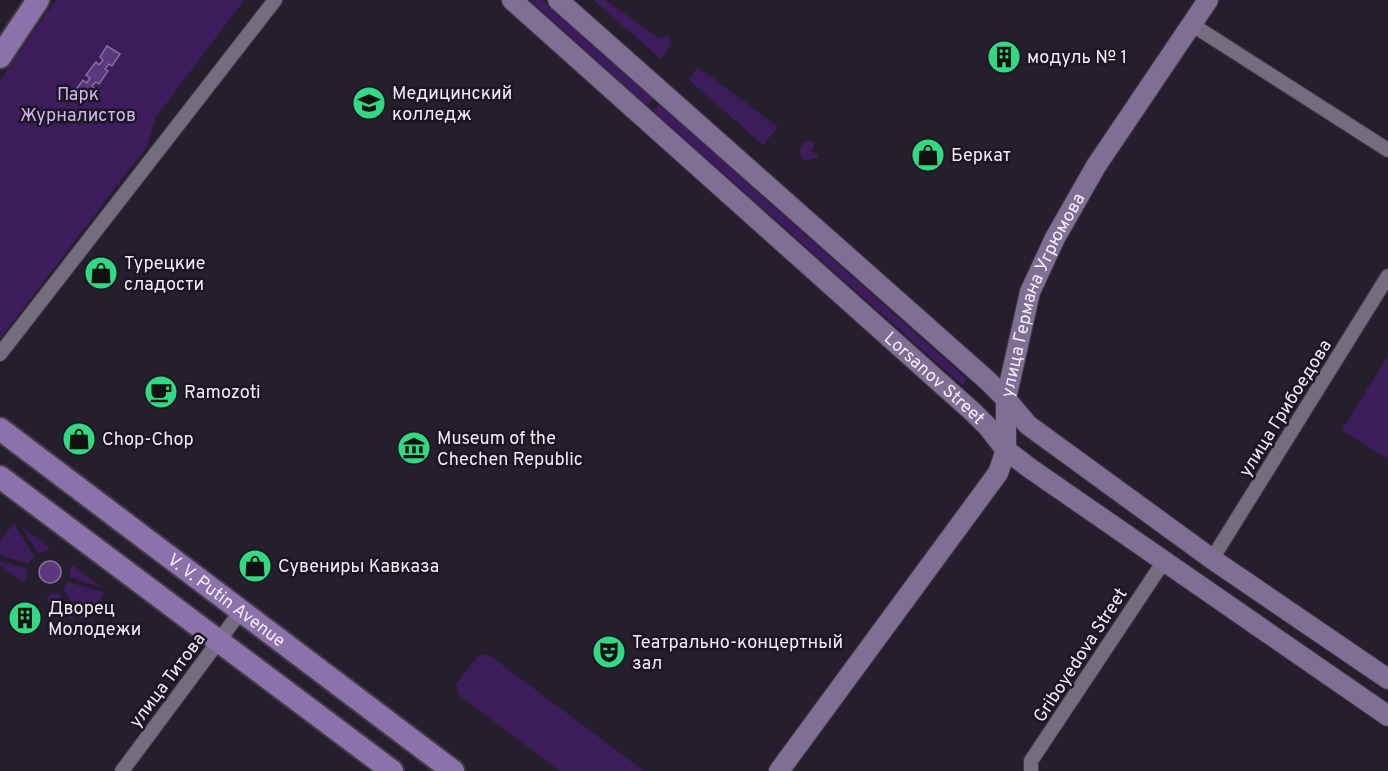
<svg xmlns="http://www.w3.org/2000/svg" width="1388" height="771" viewBox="0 0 1388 771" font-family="Overpass,sans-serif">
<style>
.green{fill:#3d1c5b}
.water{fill:#5b387e;stroke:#886ea2;stroke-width:1.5}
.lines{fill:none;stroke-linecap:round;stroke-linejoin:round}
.street-casing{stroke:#413b46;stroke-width:16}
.secondary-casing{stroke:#413b46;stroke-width:22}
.primary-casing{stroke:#413b46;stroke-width:26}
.street{stroke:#746d7d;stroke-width:14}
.secondary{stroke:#806f94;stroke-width:20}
.primary{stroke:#8c72aa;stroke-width:22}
.labels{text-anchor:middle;stroke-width:5;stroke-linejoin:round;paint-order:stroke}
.poi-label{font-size:18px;fill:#f1edf6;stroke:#1c1623;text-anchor:start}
.park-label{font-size:18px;fill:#d0b5f2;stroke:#1c1623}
.street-label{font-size:18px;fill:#f1edf6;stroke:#1c1623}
</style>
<rect width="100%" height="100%" fill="#251f2d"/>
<!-- green -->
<path class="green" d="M56,0h188l-88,117 -8,28 -148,194v-259z
M530,0h12l111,99 -6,7z
M593,0h12l54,38 9,-3c7,9 -2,16 -7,24z
M698,67l80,60 -15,18 -75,-66z
M659,104l308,275 -5,6 -309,-274z
M810,140l5,4 -4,6 7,6 -1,2 -13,2 -5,-6c1,-7 3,-12 11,-14z
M1388,356v103l-46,-29z
M14,523l20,33 -6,8 -28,-9v-14z
M21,526l29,22 -3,3 -9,2z
M0,561l27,8v8l-4,6 -23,-18z
M72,565l31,23 -33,-11v-9z
M68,582l37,11 -22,29 -20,-33z
M58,593l19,30 -31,-23 4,-6z
M482,655h7l155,116h-84l-101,-76 -3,-11 21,-27z"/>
<!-- water -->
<path class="water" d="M107,46l13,8 -8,12 -3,-2 -4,5 3,2 -9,13 -3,-2 -4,4 3,3 -8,12 -13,-9 9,-12 4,3 3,-5 -4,-3 10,-13 3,3 4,-5 -3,-3z
M39 572a11 11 0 1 1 22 0a11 11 0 1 1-22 0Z"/>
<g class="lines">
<defs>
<path id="street" d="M1191,24l197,126
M0,354l275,-354
M1212,559l176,-283
M122,771l119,-160
M1031,771v-10l133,-200"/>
<g id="secondary">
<path id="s1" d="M512,0l462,413 14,14 18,23 25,19 357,247"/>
<path d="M558,0l430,381 18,18 22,26 184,134 176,120"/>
<path id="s2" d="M779,771l219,-298 8,-23v-51l24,-107 25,-54 41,-72 112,-166"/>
</g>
<g id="primary">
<path d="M0,57l38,-57"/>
<path id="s3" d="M0,429l453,342"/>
<path d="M0,477l392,294"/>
</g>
</defs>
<!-- street casing -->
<use href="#street" class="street-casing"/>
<!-- secondary casing -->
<use href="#secondary" class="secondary-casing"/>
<!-- primary casing -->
<use href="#primary" class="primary-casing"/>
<!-- street -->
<use href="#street" class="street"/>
<!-- secondary -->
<use href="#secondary" class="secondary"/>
<!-- primary -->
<use href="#primary" class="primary"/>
</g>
<!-- icons -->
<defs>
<symbol id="building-disc" viewBox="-11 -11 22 22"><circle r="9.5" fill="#32d882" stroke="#1c1623"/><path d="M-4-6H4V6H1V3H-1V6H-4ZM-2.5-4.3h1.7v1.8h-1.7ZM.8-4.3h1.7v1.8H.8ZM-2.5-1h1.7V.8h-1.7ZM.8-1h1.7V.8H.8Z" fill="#111"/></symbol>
<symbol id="university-disc" viewBox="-11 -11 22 22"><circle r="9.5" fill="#32d882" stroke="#1c1623"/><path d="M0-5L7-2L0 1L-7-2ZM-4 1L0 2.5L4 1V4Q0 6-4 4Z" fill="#111"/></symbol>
<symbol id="shop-disc" viewBox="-11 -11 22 22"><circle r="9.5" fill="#32d882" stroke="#1c1623"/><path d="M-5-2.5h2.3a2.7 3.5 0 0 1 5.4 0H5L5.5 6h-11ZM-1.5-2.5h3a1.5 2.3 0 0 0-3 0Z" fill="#111"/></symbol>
<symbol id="cafe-disc" viewBox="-11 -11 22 22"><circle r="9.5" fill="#32d882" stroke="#1c1623"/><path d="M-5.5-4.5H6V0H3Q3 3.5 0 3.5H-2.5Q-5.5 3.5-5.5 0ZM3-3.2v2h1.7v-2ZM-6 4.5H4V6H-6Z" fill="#111"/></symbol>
<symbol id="museum-disc" viewBox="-11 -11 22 22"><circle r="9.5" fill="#32d882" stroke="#1c1623"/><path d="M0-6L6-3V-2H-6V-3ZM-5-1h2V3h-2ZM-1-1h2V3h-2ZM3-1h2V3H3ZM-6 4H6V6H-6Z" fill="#111"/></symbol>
<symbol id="theatre-disc" viewBox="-11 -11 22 22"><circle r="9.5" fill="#32d882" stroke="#1c1623"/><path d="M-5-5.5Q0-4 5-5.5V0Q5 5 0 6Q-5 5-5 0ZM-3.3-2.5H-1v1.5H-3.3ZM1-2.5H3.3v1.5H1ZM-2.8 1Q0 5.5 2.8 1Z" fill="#111"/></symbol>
</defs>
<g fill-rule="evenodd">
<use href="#building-disc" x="985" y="38" width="38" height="38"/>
<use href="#university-disc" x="350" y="84" width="38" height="38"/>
<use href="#shop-disc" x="909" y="136" width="38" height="38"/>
<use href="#shop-disc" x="82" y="254" width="38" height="38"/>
<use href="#cafe-disc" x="142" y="373" width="38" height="38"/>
<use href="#shop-disc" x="60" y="420" width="38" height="38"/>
<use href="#museum-disc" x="395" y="429" width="38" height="38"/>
<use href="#shop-disc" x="236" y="547" width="38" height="38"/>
<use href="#building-disc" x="6" y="599" width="38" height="38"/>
<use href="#theatre-disc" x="590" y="633" width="38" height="38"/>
</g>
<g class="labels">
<!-- poi labels -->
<g class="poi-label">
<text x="1027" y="63">модуль № 1</text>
<text x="392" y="99">Медицинский<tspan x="392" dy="21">колледж</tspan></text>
<text x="951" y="161">Беркат</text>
<text x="124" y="269">Турецкие<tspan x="124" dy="21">сладости</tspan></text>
<text x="184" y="398">Ramozoti</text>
<text x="437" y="444">Museum of the<tspan x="437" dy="21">Chechen Republic</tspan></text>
<text x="102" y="445">Chop-Chop</text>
<text x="278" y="572">Сувениры Кавказа</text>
<text x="48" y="614">Дворец<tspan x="48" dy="21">Молодежи</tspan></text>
<text x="632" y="648">Театрально-концертный<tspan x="632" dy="21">зал</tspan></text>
</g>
<!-- park labels -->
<g class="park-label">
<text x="78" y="100">Парк<tspan x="78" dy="21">Журналистов</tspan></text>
</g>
<!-- street labels -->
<g class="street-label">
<text dy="6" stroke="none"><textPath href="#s2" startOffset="556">улица Германа Угрюмова</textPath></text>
<text dy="6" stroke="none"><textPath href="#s1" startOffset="567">Lorsanov Street</textPath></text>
<text transform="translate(1285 408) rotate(-58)" y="6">улица Грибоедова</text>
<text dy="6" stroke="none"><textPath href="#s3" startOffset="284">V. V. Putin Avenue</textPath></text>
<text transform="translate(1080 655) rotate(-57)" y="6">Griboyedova Street</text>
<text transform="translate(167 680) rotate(-53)" y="6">улица Титова</text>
</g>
</g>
</svg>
